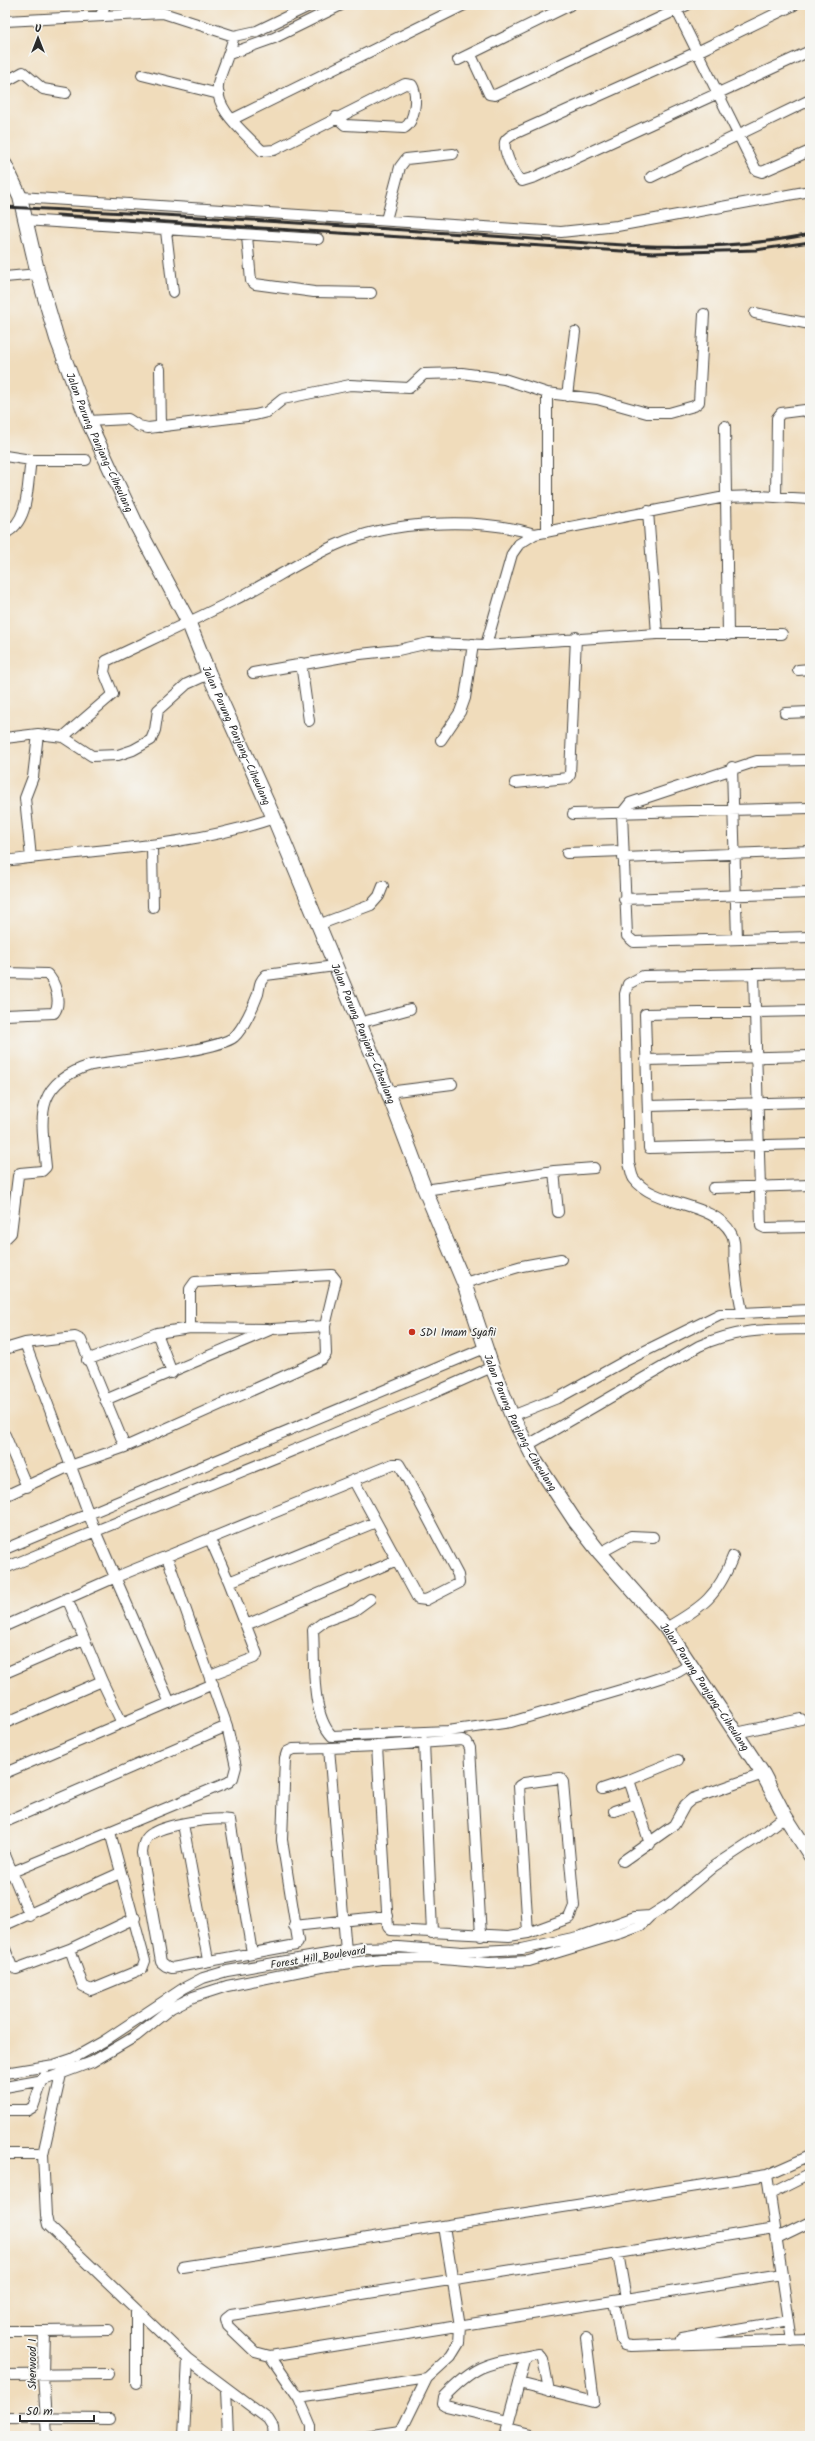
<svg xmlns="http://www.w3.org/2000/svg" width="815" height="2441" viewBox="0 0 815 2441" font-family="Kalam,sans-serif">
<style>
.lines{fill:none;stroke-linecap:round;stroke-linejoin:round}
.street-casing{stroke:#494641;stroke-width:12}
.secondary-casing{stroke:#494641;stroke-width:16}
.street{stroke:#fff;stroke-width:10}
.secondary{stroke:#fff;stroke-width:14}
.rail{stroke:#2b2b2b;stroke-width:3}
.poi-dot{fill:#c8321e;stroke:#f6f6f2;stroke-width:1.5}
.labels{text-anchor:middle;stroke-width:3.5;stroke-linejoin:round;paint-order:stroke}
.street-label{font-size:11px;fill:#2b2b2b;stroke:#f6f6f2}
.poi-label{font-size:11px;fill:#2b2b2b;stroke:#f6f6f2;text-anchor:start}
</style>
<rect width="100%" height="100%" fill="#f6f6f2"/>
<filter id="ink" filterUnits="userSpaceOnUse"><feTurbulence type="fractalNoise" baseFrequency=".025" numOctaves="2"/><feDisplacementMap in="SourceGraphic" scale="8" xChannelSelector="R" yChannelSelector="G"/><feConvolveMatrix kernelMatrix="1 2 1 2 8 2 1 2 1" color-interpolation-filters="sRGB"/></filter>
<filter id="wash" filterUnits="userSpaceOnUse"><feTurbulence type="fractalNoise" baseFrequency=".012" numOctaves="4" result="noise"/><feDisplacementMap in="SourceGraphic" scale="16" xChannelSelector="R" yChannelSelector="G"/><feGaussianBlur stdDeviation="0.9" result="paint"/><feColorMatrix in="noise" values="0 0 0 0 0 0 0 0 0 0 0 0 0 0 0 0 0 1.4 0 .05"/><feComposite in="paint" operator="in"/></filter>
<g filter="url(#wash)">
<rect width="100%" height="100%" fill="#f0dcbb"/>
</g>
<g filter="url(#ink)">
<g class="lines">
<defs>
<path id="street" d="M674,5l82,165 6,2 48,-21
M794,5l-97,47 -183,82c-3,2 -8,4 -9,8 -2,8 10,36 17,39l13,-4 275,-126
M101,15l4,-10
M5,21l158,-8 71,23 23,-5 54,-26
M234,36c-4,16 -10,29 -15,44 -8,28 26,53 43,71l12,-1 131,-66 7,1c6,10 3,37 -8,43l-59,-3 -9,-8
M229,54l45,-16 67,-33
M471,55l18,39 6,1 192,-90
M458,60l112,-55
M142,75l77,19
M5,82l18,-10 20,17 23,4
M233,119l231,-114
M651,177l159,-77
M20,197l541,35 56,-6 193,-35
M24,220l294,19
M386,220l14,-53 6,-8 47,-5
M166,231l7,61
M247,236l4,45 4,3 59,8 57,1
M5,277l33,-3
M755,313l55,11
M160,369l1,58
M547,393v139
M567,396l8,-64
M88,421l40,-2 11,7 9,2 107,-13 12,-3 16,-13 67,-14 59,3 15,-14 38,-1 42,6 43,14 50,6 50,14h22l25,-7 5,-4 5,-88
M725,426l3,209
M5,456l26,4
M776,497l1,-79 4,-5 24,-3 5,5
M648,511l9,123
M5,533c25,-11 22,-50 26,-73h55
M486,645l26,-91 7,-10 16,-10 190,-37 33,-1 52,3
M301,663l8,58
M798,670l12,-1
M253,673l107,-19 38,-4 31,-7 57,2 171,-11h125
M785,713l25,-1
M63,737l50,-43 -9,-22 2,-11c42,-20 84,-39 126,-60 35,-17 68,-40 104,-56 54,-25 142,-28 199,-11
M5,738l33,-4 25,3 29,19 26,-1 15,-5 18,-10 4,-10 3,-20 29,-26 22,-10
M441,740l19,-28 5,-14 8,-54
M810,760l-53,1 -127,42 -8,10 5,123 7,6 176,-5
M732,767l5,172
M515,783l53,-5 2,-3 6,-138
M573,814l237,-6
M152,846l1,61
M567,853l56,-2
M31,858l-6,-60 8,-21 5,-43
M623,858l187,-7
M5,861c91,-12 181,-13 269,-43
M624,899l186,-6
M318,925l53,-20 8,-9 4,-10
M5,973l42,1c8,7 15,29 7,39l-49,2
M754,974l7,252 4,2 45,-1
M810,1011l-165,3 4,134 161,-4
M359,1023l51,-14
M646,1060l164,-4
M388,1092l64,-8
M648,1106l162,-4
M554,1171l4,41
M713,1188l97,-3
M425,1190l129,-19 40,-3
M5,1239l6,-6 7,-57 2,-3 22,-2 4,-4c-5,-50 -13,-84 45,-102 28,-5 126,-14 143,-28 9,-8 20,-32 24,-43 2,-9 1,-12 8,-19l69,-9
M464,1283l58,-17 39,-7
M742,1311c-3,-15 -6,-30 -7,-45 -2,-12 2,-23 -4,-33 -17,-32 -76,-26 -97,-54 -3,-4 -3,-11 -5,-15l-4,-170 3,-10 15,-8 167,-3
M157,1333l15,40
M25,1343l70,188 75,172
M5,1349l20,-6 50,-6 6,3 44,107
M87,1360l70,-27 33,-5 78,1
M105,1400l167,-71 53,-3
M512,1416l48,-19 65,-36 95,-47 90,-4
M5,1435l22,52
M528,1445l171,-99c40,-18 68,-16 111,-17
M5,1496l65,-30 55,-19 197,-88 4,-5 -1,-28 11,-46 -4,-5 -137,7 -5,7v39
M210,1539l19,43 28,72 -3,4 -44,17
M5,1549l480,-201
M600,1553l31,-17 22,1
M5,1568l424,-173 63,-28
M229,1582l147,-60
M67,1598l35,83 20,42
M370,1599l-15,11 -30,11 -12,9c2,29 -3,83 19,106l116,-5 63,-9 127,-37 40,-13 13,-8
M246,1625l151,-65
M5,1626l111,-49 277,-113h6l3,5 56,106 1,8 -33,17 -8,-1 -64,-118
M666,1628c37,-21 52,-32 67,-72
M5,1673l79,-34
M5,1723l97,-42
M736,1733l65,-14
M424,1742l8,191
M377,1746l85,-6 5,2 3,6 11,188
M5,1773l208,-89
M629,1780l49,-20
M602,1789l27,-9 21,64
M614,1811l21,-7
M5,1822l222,-96
M183,1824l25,136
M5,1855l25,61
M623,1861l51,-36 11,-20 7,-6 71,-25
M5,1875l224,-93 4,-4 3,-11 -9,-41 -60,-169
M5,1925l115,-52
M294,1926l94,-10
M5,1949l7,18 4,2 54,-20 13,37 8,4 51,-21 3,-8 -35,-129
M70,1949l65,-31
M252,1953l-22,-133c-16,-3 -62,4 -77,13 -8,4 -10,11 -11,20l19,109 5,4 6,2 124,-23 2,-4 -16,-101 3,-82 2,-6 6,-3 36,-1
M347,1963l-18,-215 48,-2 11,181 3,3 118,6 19,-3 41,-15 5,-12 -11,-124 -3,-4 -36,5 -5,3 9,147
M62,2070l-19,84 3,62 2,9 140,134 80,60 5,8 1,9
M5,2073l49,-8 18,-6 32,-18 80,-53 19,-10 24,-7 135,-23 36,-1 64,5 60,-3 60,-13 53,-19 15,-1 19,-12 45,-38 41,-27 30,-23
M5,2087l39,-7 48,-18 44,-26 35,-28 22,-11 34,-11 94,-19 60,-8 50,-1 58,5 40,-2 92,-28 19,-7 10,-10
M5,2110h23l5,-3 11,-31
M5,2154h38
M767,2175l25,166
M770,2194l40,-20
M777,2238l33,-16
M618,2253l8,46
M182,2267l585,-92 43,-19
M614,2301l7,39 3,5 7,1 179,-6
M136,2310v73
M5,2331h39l-1,44 4,61
M44,2331l65,-1
M681,2339l108,-19
M270,2356l512,-82
M5,2375l104,-1
M519,2383l75,19 -8,-64
M226,2389l2,47
M299,2398l128,-20
M5,2418l105,1
M509,2421l-63,-15 -3,-2 1,-7c36,-37 46,-33 95,-43l4,5 6,32
M507,2428l33,8
M184,2436l4,-77
M311,2436v-10l-12,-28 -29,-42 -15,-4 -27,-26 -2,-7 5,-4 544,-87
M366,2436l35,-5 26,-53 24,-22 8,-13 1,-17 -16,-100
M505,2436l21,-79"/>
<g id="secondary">
<path id="s1" d="M5,165l15,32 18,77 19,65 31,82 49,105 51,95 21,53 65,144 114,274 37,98 39,93 28,84 20,49 24,46 39,59 25,32 66,75 97,146 22,42 25,39"/>
</g>
</defs>
<!-- street casing -->
<use href="#street" class="street-casing"/>
<!-- secondary casing -->
<use href="#secondary" class="secondary-casing"/>
<!-- street -->
<use href="#street" class="street"/>
<!-- secondary -->
<use href="#secondary" class="secondary"/>
<!-- rail -->
<path class="rail" d="M5,207c153,7 305,16 458,27 114,7 233,24 347,0
M57,215l596,38 103,-3 54,-8"/>
</g>
</g>
<!-- markers -->
<circle class="poi-dot" cx="412" cy="1332" r="4"/>
<g class="labels">
<!-- street labels -->
<g class="street-label">
<text dy="4" stroke="none"><textPath href="#s1" startOffset="294">Jalan Parung Panjang–Ciheulang</textPath></text>
<text dy="4" stroke="none"><textPath href="#s1" startOffset="618">Jalan Parung Panjang–Ciheulang</textPath></text>
<text dy="4" stroke="none"><textPath href="#s1" startOffset="942">Jalan Parung Panjang–Ciheulang</textPath></text>
<text dy="4" stroke="none"><textPath href="#s1" startOffset="1362">Jalan Parung Panjang–Ciheulang</textPath></text>
<text dy="4" stroke="none"><textPath href="#s1" startOffset="1686">Jalan Parung Panjang–Ciheulang</textPath></text>
<text transform="translate(318 1957) rotate(-9)" y="4">Forest Hill Boulevard</text>
<text transform="translate(32 2364) rotate(-90)" y="4">Sherwood 1</text>
</g>
<!-- poi labels -->
<g class="poi-label">
<text x="420" y="1336">SDI Imam Syafii</text>
</g>
</g>
<!-- margin -->
<rect width="815" height="2441" fill="none" stroke="#f6f6f2" stroke-width="20"/>
<!-- north arrow -->
<g transform="translate(38 38)" stroke="#f6f6f2" stroke-width="3" paint-order="stroke">
<path d="M0-3L7 15L0 10L-7 15Z" fill="#2b2b2b"/>
<text y="-6" font-size="11" font-weight="bold" text-anchor="middle" fill="#2b2b2b">U</text>
</g>
<!-- scale -->
<path d="M20 2415v6h74v-6" fill="none" stroke="#2b2b2b" stroke-width="2"/>
<text x="26" y="2415" font-size="12" fill="#2b2b2b" stroke="#f6f6f2" stroke-width="3" paint-order="stroke">50 m</text>
</svg>
